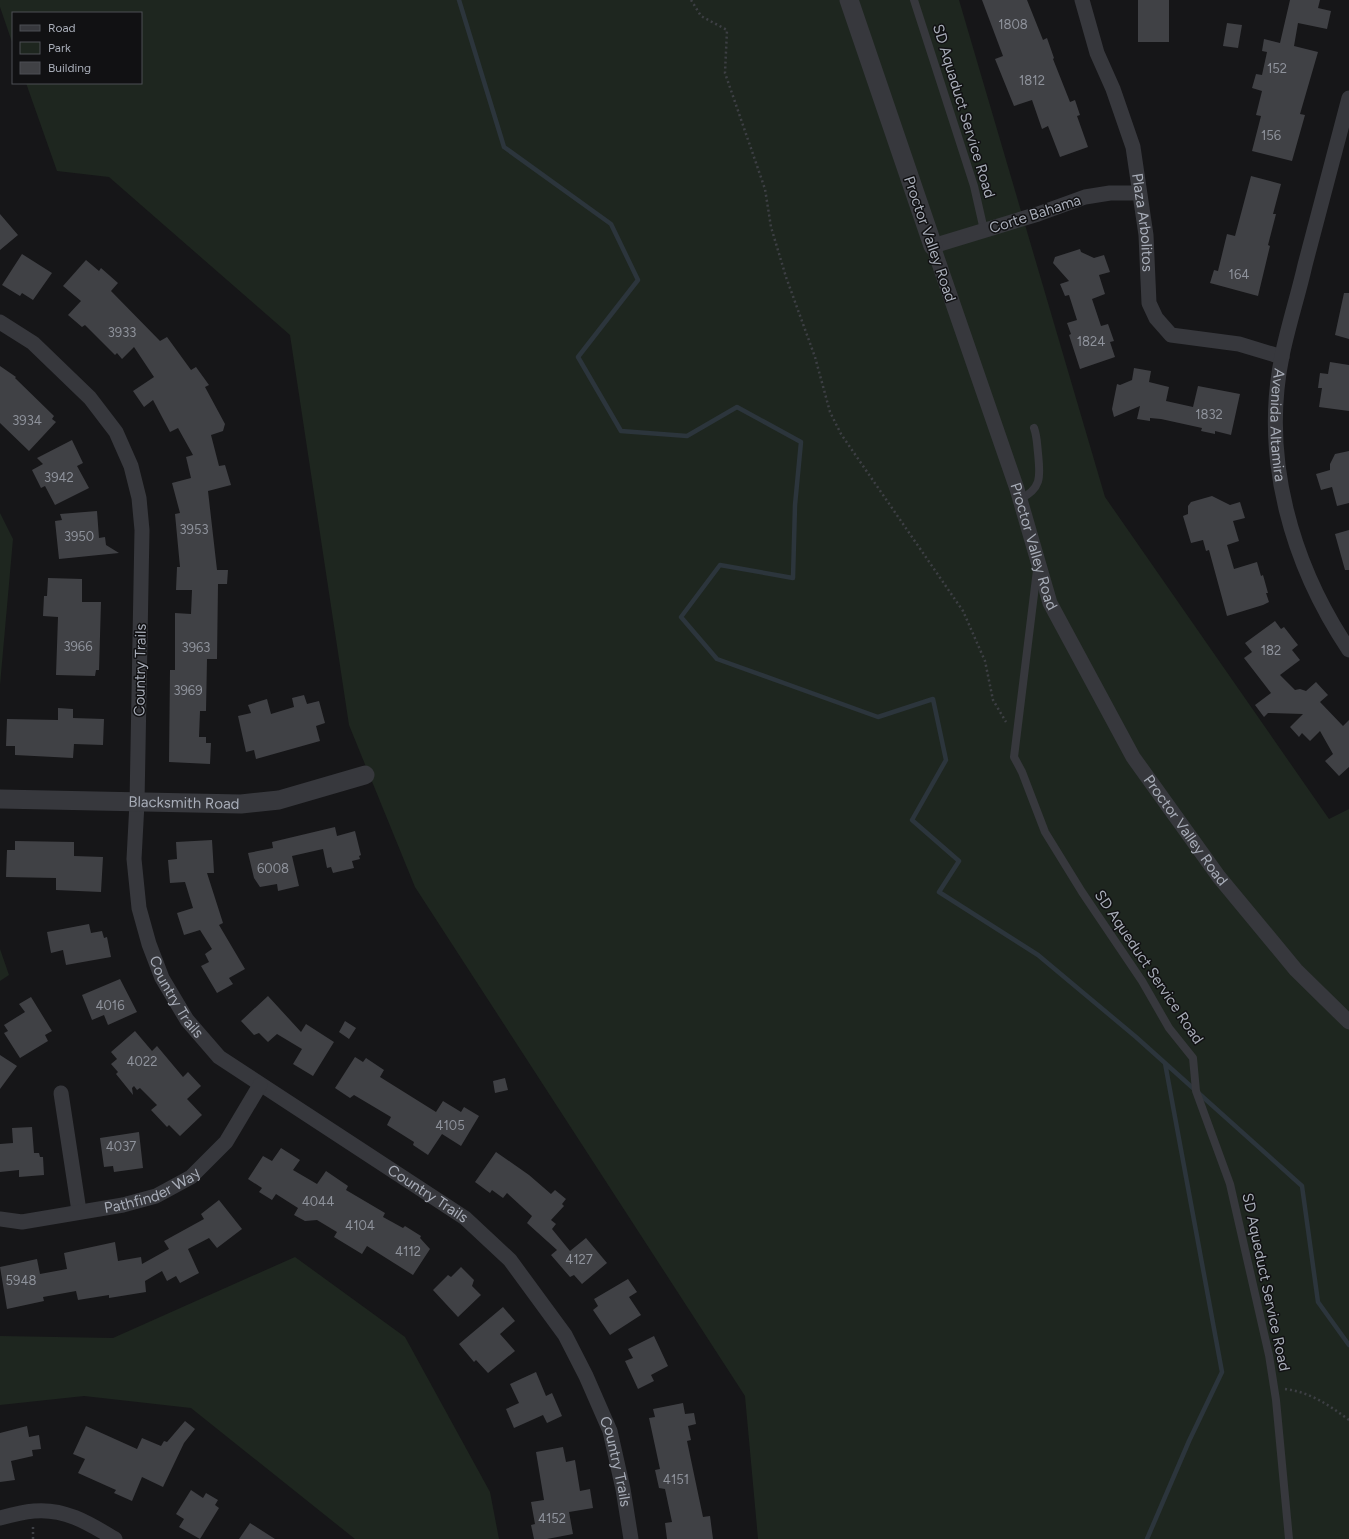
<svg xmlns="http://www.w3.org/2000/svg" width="1349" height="1539" viewBox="0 0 1349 1539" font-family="Figtree,sans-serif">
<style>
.green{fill:#1e261f}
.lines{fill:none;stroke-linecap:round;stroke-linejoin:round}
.stream{stroke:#2c353c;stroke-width:4.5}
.building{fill:#404145}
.path{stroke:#3d3f44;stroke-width:2.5;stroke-dasharray:2 3;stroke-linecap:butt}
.service{stroke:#37383d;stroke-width:8}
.minor{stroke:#37383d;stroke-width:15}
.tertiary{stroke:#37383d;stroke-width:19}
.labels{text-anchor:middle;stroke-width:3;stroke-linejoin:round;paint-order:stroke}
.number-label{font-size:13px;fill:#8e929b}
.street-label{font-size:15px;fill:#a8adb8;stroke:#111113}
</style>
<rect width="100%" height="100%" fill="#161618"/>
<!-- green -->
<path class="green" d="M0,0h959l146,497 224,322 20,-10v730h-591l-13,-143 -330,-509 -66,-162 -59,-390 -181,-158 -52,-6 -31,-88h115v-70h-128v32l-13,-38z
M0,513l13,26 -13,146z
M0,949l9,26 -9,6z
M295,1257l110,80 85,155 9,47h-144l-164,-131 -107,-12 -84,9v-69l113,2z"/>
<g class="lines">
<!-- stream -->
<path class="stream" d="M459,0l45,147 107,77 27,56 -60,77 43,74 66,5 50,-29 64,35 -6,63 -2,73 -73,-13 -39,52 36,42 161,58 55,-18 13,61 -34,60 47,41 -20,31 99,63 98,82 166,149 16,116 31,43
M1147,1539l42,-98 33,-69 -57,-309"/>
</g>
<!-- building -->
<path class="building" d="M982,0h45l16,40 4,-2 7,20 -1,1 17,43 5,-2 5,15 -3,1 11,31 -28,10 -12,-31 -6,3 -10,-29 -18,6 -19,-47 8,-3z
M1138,0h31v42h-31z
M1290,0h30l-2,8 13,3 -4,18 -29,-6 -4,23 24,6 -18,62 5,1 -13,46 -40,-10 9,-35 -5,-1 6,-24 -10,-3 4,-14 6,1 5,-23 -5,-1 2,-12 16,4z
M1227,23l15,2 -4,23 -15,-2z
M1251,176l30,8 -8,30h3l-8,31 2,1 -12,50 -48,-13 4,-13 4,1 9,-37 8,2z
M0,214l18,21 -18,15z
M1080,249l1,3 13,6 10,-3 6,17 -11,3 6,19 -13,5 9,27 7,-2 6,17 -4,1 5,15 -35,12 -11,-34 2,-1 -4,-11 10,-3 -8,-25 -4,1 -5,-12 9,-3 -16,-18 2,-6z
M22,254l30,19 -19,27 -11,-7 -2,3 -18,-11z
M86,260l13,11 2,-3 17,15 -7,8 49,50 7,-4 24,33 5,-3 13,18 -4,2 20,37 -2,7 -12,4 8,31 6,-1 6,20 -23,6 9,79h11l-1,14h-9l-1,75h-10l-1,52h-6l-1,26h7v6h5l-1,21 -41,-2 1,-92h5v-57l16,1 1,-24h-16l1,-23h3l-5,-53 5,-1 -8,-30 19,-5 -5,-21 7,-2 -15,-27 -8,4 -17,-32 -9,7 -11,-16 21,-14 -20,-30 -12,12 -5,-6 -2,2 -30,-30 -3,2 -14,-12 13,-14 -18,-15z
M1344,293h5v46l-14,-4z
M1330,362l19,3v46l-30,-4 3,-19h-4l2,-15 8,1z
M0,366l16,11 -1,1 39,38 -2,3 4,3 -27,29 -29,-28z
M1134,368l17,3 -2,11 20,5 -3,14 27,6 5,-21 42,8 -9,41 -16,-4v3l-14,-3 1,-3 -41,-9 -11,-1v3l-13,-2 3,-13 -26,11 -2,-8 5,-25 3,1 12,-5z
M72,440l11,23 -6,3 12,22 -34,17 -10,-19 -4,2 -9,-18 11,-6 -6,-6z
M1349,451v52l-12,3 -5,-19 -11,3 -5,-16 14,-4v-6l5,-10z
M1212,496l18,9 10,-3 5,16 -12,3 6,20 -12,4 7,24 23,-7 4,14 2,-1 5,18h-2l3,9 -6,3 -36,11 -18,-66 -3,1 -3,-11 -12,3 -8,-27 5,-2v-8l3,-4z
M97,511l2,27 6,-1 1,8 13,8 -60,6 -4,-38 7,-1 -2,-6z
M1349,530v40h-4l-10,-36z
M48,578l34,1v23h19l-2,68h-3l-1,6 -39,-1 2,-58 -15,-1 1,-20h3z
M1275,621l6,8 3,-2 14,18 -6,5 8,10 -20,15 15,15 5,-1 6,2 10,-9 12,13 -8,7 23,24 6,-6v47l-10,9 -14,-15 8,-7 -13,-23 -10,10 -8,-8 -3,4 -9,-10 13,-13 -35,-1 -4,4 -9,-12 16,-12 -27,-35 8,-6 -7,-9z
M304,695l3,9 12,-3 6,22 -9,3 4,15 -64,18 -2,-9 -8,2 -8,-36 13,-3 -3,-8 19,-6 4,15 23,-7 -2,-9z
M58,708l15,1v9l31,1 -1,26 -29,-1 -1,14 -58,-3v-9h-9l1,-27 51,1z
M335,827l2,9 18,-5 6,24 -2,1 1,3 -8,2 2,7 -21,5 -2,-6 -4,1 -4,-19 -31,7 7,30 -21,5 -1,-7 -17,3 -6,-9 -6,-25 25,-5 -1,-6z
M212,840l2,33h-7l16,50 -4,2 26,44 -16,9 4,6 -16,9 -16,-27 8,-4 -4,-8 7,-5 -12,-19 -16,5 -7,-22 16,-5 -8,-26 -15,1 -2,-23 9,-1 -1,-17z
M15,841l59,1v14l29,1 -2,35 -45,-2v-12l-50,-1 1,-27h8z
M89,924l2,9 11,-2 2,7 3,-1 4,20 -45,8 -3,-15 -12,3 -4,-21z
M120,979l17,33 -29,13 -4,-10 -12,5 -10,-25z
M268,996l33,36 5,-8 28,18 -21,34 -20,-12 9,-15 -25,-15 -9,8 -9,-9 -5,2 -13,-14z
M31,997l21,34 -7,4 3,6 -28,17 -16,-25 4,-2 -4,-6 21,-13 -6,-8z
M345,1021l11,7 -7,11 -10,-7z
M135,1031l17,20 5,-5 26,31 5,-5 13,14 -14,13 15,16 -22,21 -11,-11 -2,2 -16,-17 6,-5 -17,-17 -3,2 -3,-4 -2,2 1,7 -17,-21 2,-2 -7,-8 6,-5 -6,-7z
M0,1055l17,11 -17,23z
M355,1057l8,5 3,-4 18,12 -4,7 56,35 7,-11 18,11 3,-5 15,9 -18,30 -19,-12 -14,21 -15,-10 1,-3 -27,-17 4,-8 -37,-22 -4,3 -15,-10z
M505,1078l3,12 -13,3 -2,-12z
M32,1127l2,26h5l1,4h3l1,18 -25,2v-7l-19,2v-28l13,-1 -1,-15z
M139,1132l4,36 -29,4 -1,-6 -9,1 -4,-29z
M281,1148l19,12 -7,10 24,14 9,-13 22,15 -2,4 39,23 -2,4 20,11 2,-2 16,10 -1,2 10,11 -17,26 -46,-29 -5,8 -28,-17 3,-5 -20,-12 -12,1 -11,-6 4,-7 -22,-14 -4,6 -13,-8 3,-4 -14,-9 15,-23 9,5z
M496,1152l33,23 22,19 4,-4 11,9 -4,5 2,2 -13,14 5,4 -4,5 18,22 16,-13 21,25 -25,21 -8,-9 -4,2 -19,-22 6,-5 -30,-27 5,-7 -25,-23 -4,5 -11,-8 -2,3 -15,-11z
M219,1200l23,29 -25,19 -8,-10 -21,11 11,24 -19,10 -4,-7 -9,5 -5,-10 -17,10 1,11 -37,6v-3l-31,5 -2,-9 -33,6 1,4 -37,8 -7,-42 37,-8 3,15 27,-5 -3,-16 51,-11 3,19 23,-4 1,7 27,-15 -5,-8 40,-22 -3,-5z
M461,1267l13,13 -2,6 9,9 -23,22 -25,-27 15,-15 3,2z
M628,1279l9,13 -8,5 12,18 -31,20 -17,-25 5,-4 -4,-7z
M503,1307l12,14 -15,13 15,17 -27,22 -12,-13 -2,2 -15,-18z
M654,1336l14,30 -17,9 3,6 -16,8 -13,-28 8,-3 -5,-9z
M536,1372l10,24 6,-3 10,23 -15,7 -4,-8 -29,13 -8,-19 13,-6 -9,-19z
M683,1403l2,11 9,-1 2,11 -8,2 3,14 -4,1 16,76 7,-1 3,23h-46l-2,-16 7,-1 -7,-33 -6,-1 -4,-18 5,-1 -11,-51 6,-1 -2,-8z
M185,1421l10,8 -11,14 -21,44 -21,-10 -10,24 -18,-8 2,-3 -38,-17 7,-14 -12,-5 13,-28 51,23 5,-11 19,8 3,-5 3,1z
M27,1426l2,11 10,-2 2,14 -9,1 1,6 -22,5 4,19 -15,2v-49z
M563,1447l3,15 9,-2 5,31 10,-2 3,19 -24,4 4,22 -26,5h-13l-3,-14 4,-1 -4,-22 13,-2 -8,-48z
M191,1490l12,8 3,-5 12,7 -3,5 4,3 -19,31 -21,-12 5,-8 -8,-5z
M250,1523l25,16h-36z"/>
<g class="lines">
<!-- path -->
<path class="path" d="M691,0l10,16 26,14 -2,43 40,116 6,38 15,50 29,80 15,55 11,22 122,177 22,50 8,39 13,22
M1285,1389c25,3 44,16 64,31
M33,1539v-14"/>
<!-- service -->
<path class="service" d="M914,0l60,186 10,44
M1020,499c23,-11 20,-24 18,-46 -1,-9 -1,-17 -4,-25
M1037,570l-23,187 8,15 23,60 37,60 60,89 27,47 24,30 3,33 34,93 39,171 7,45 13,139"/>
<!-- minor -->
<g class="minor">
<path id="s1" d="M1082,0l15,53 16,36 20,58 13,88 3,68 7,15 15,17 68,9 43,13"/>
<path id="s2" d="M1349,98c-15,56 -29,112 -44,167 -7,31 -17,61 -23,91 -21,103 10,209 67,294"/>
<path id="s3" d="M1139,193h-29l-25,4 -47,17 -105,32 84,243 33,114 83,154 86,120 77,93 53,52"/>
<path id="s4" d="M0,322l33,21 57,55 26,34 15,34 8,32 3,32 -5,273 -3,56 5,49 10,36 13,34 25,42 32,37 246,161 45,42 55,75 21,41 24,55 13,58 8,50"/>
<path d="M61,1093l18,118"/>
<path id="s5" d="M0,1219l22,3 101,-17 33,-9 35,-19 35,-35 34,-57"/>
<path d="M0,1518c11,-3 23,-6 34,-7 31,-3 56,13 81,28"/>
</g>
<!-- tertiary -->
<g class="tertiary">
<path d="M849,0l84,246"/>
<path id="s6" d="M0,799l241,5 38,-4 86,-25"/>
</g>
</g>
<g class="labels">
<!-- number labels -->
<g class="number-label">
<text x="1013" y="29">1808</text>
<text x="1277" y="73">152</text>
<text x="1032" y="85">1812</text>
<text x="1271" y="140">156</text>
<text x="1239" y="279">164</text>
<text x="122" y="337">3933</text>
<text x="1091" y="346">1824</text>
<text x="1209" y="419">1832</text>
<text x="27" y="425">3934</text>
<text x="59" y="482">3942</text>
<text x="194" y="534">3953</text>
<text x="79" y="541">3950</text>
<text x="78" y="651">3966</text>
<text x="196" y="652">3963</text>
<text x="1271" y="655">182</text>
<text x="188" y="695">3969</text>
<text x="273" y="873">6008</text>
<text x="110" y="1010">4016</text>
<text x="142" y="1066">4022</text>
<text x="450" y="1130">4105</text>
<text x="121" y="1151">4037</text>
<text x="318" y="1206">4044</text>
<text x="360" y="1230">4104</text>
<text x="408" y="1256">4112</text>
<text x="579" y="1264">4127</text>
<text x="21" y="1285">5948</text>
<text x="676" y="1484">4151</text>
<text x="552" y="1523">4152</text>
</g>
<!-- street labels -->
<g class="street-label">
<text transform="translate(964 111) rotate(73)" y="5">SD Aquaduct Service Road</text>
<text transform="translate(1035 214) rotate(-18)" y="5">Corte Bahama</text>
<text dy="5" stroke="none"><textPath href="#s1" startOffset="232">Plaza Arbolitos</textPath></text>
<text transform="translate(930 239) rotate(71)" y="5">Proctor Valley Road</text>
<text dy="5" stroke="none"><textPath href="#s2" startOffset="336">Avenida Altamira</textPath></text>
<text dy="5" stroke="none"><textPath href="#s3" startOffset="531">Proctor Valley Road</textPath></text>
<text transform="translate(140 670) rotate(-89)" y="5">Country Trails</text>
<text dy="5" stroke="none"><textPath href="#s6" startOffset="184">Blacksmith Road</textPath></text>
<text dy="5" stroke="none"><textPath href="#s3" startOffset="855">Proctor Valley Road</textPath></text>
<text transform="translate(1149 967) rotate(56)" y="5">SD Aqueduct Service Road</text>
<text dy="5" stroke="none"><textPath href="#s4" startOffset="739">Country Trails</textPath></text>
<text dy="5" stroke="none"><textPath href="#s5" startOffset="157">Pathfinder Way</textPath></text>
<text dy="5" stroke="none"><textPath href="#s4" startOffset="1063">Country Trails</textPath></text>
<text transform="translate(1266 1282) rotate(78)" y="5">SD Aqueduct Service Road</text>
<text dy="5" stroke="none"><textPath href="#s4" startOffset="1399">Country Trails</textPath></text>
</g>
</g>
<!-- legend -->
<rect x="12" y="12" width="130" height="72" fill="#111113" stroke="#4d4f55"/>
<rect x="20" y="25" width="20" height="6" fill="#37383d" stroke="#4d4f55"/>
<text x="48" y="32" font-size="12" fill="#a8adb8">Road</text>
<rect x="20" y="42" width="20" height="12" fill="#1e261f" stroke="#4d4f55"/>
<text x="48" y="52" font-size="12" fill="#a8adb8">Park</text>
<rect x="20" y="62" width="20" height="12" fill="#404145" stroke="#4d4f55"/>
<text x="48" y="72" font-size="12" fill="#a8adb8">Building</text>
</svg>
